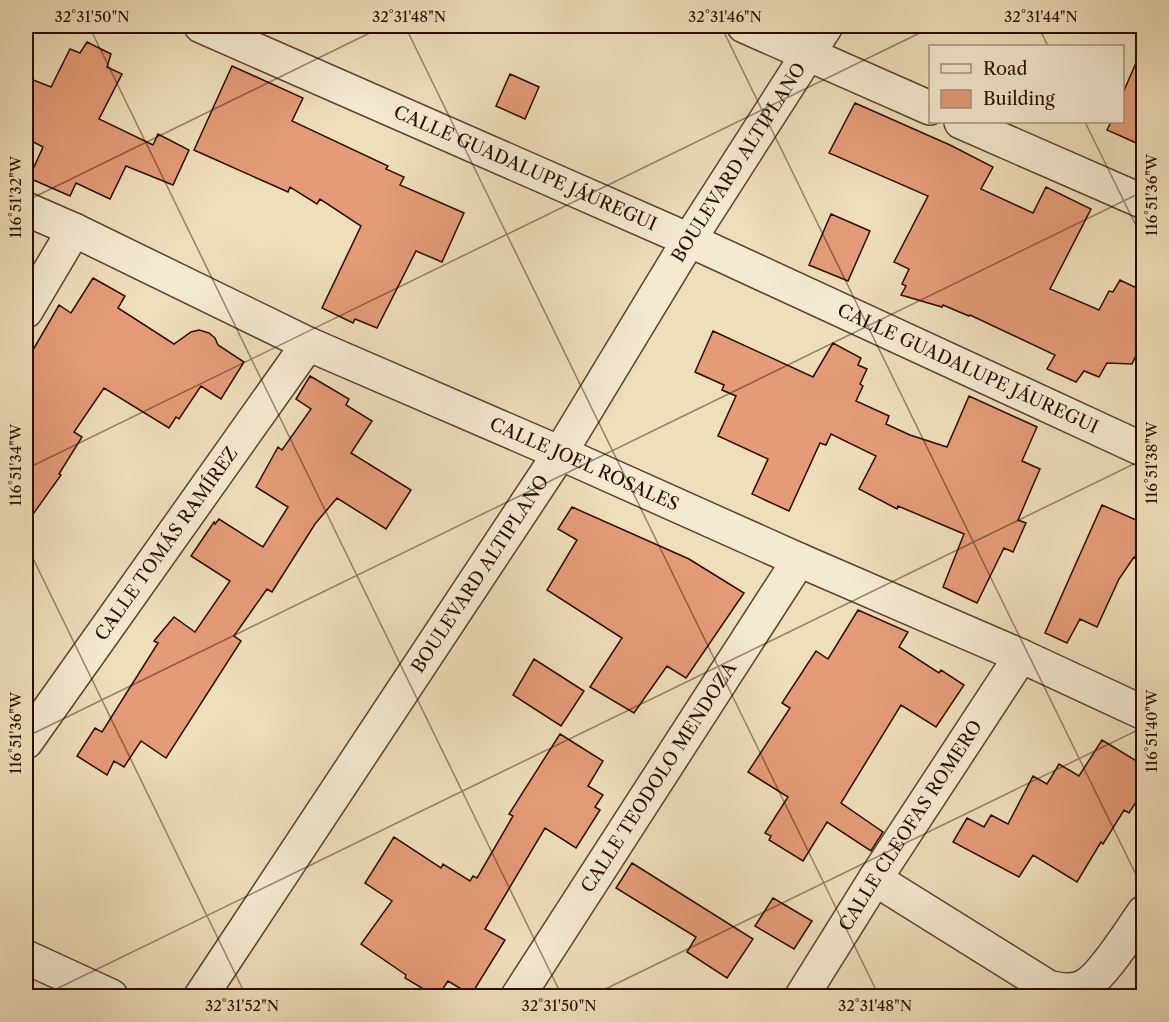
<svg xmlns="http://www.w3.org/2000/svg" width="1169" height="1022" viewBox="0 0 1169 1022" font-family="'Libre Caslon Text',serif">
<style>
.building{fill:#e59b78;stroke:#2a0d00;stroke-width:1.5}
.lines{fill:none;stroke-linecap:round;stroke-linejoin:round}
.street-casing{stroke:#5b412e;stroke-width:36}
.street{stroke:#f4ead2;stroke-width:33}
.ticks{fill:none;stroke:#2a0d00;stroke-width:1.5;stroke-opacity:0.45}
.labels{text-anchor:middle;stroke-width:6;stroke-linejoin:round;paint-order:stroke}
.street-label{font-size:18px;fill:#2a0d00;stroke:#f4ead2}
.neatline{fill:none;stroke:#2a0d00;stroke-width:2}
.ticks-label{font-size:15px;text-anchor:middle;fill:#2a0d00}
</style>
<rect width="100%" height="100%" fill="#eedeba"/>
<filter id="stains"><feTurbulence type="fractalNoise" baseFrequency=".00333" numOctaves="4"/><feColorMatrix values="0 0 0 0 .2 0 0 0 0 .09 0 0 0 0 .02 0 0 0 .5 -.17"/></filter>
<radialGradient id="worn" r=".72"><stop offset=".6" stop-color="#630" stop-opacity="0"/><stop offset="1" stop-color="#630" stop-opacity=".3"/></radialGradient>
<!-- building -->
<path class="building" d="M87,42l24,12 -4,13 15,7 -23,45 54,26 5,-11 31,16 -16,35 -47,-19 -16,33 -34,-16 -6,13 -41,-18 14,-31 -17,-9v-61l25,10 19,-38 10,4z
M1143,47v99l-36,-16 4,-8h11v-27z
M232,66l71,32 -11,23 96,45 -2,3 18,8 -4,8 64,28 -22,49 -26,-11 -39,77 -22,-9 -2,4 -31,-15 39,-82 -41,-27 -3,5 -27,-17 -2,5 -94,-42z
M510,74l29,13 -14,32 -29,-13z
M855,103l95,42 43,22 -12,22 52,24 13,-26 45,22 -41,80 49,21 10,-19 4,1 7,-12 23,11v49l-11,24 -25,-1 -8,14 -15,-6 -8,11 -29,-13 8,-14 -85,-40 -1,1 -26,-11 -1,2 -41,-12 5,-9 -4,-2 7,-15 -15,-7 34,-66 -99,-43z
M831,214l39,17 -22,50 -39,-16z
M93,278l32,18 -7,12 56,36 17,-12 8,-2 10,3 6,5 3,7 26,17 -23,37 -20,-13 -22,33 -3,-2 -7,11 -65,-40 -30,44 8,5 -23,37 2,1 -35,49v-162l33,-57 12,8z
M713,331l100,46 20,-34 28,15 -3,7 9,4 -7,15 3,2 -7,15 33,15 -3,8 24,11 37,12 22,-51 68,31 -15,34 18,8 -22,51 8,3 -13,29 -9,-4 -27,55 -34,-16 21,-53 -66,-28 -1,3 -38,-20 17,-33 -45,-22 -5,11 -6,-2 -31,68 -37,-17 16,-35 -50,-23 18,-40 -14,-6 2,-5 -29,-13z
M310,376l39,23 -3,6 26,16 -21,32 60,37 -25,39 -49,-31 -22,26 -43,68 -5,-3 -33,47 7,5 -75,117 -25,-17 -17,26 -10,-6 -7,14 -30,-19 18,-28 7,4 56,-89 -4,-2 20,-24 21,15 35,-51 -39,-25 23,-34 1,2 4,-5 44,28 25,-40 -32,-20 22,-40 4,3 29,-41 -15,-10z
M1102,505l41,18v38l-9,-4 -15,22 -22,48 -17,-8 -13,24 -22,-10z
M572,507l117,52 55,34 -58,85 -19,-12 -33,47 -44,-26 32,-49 -75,-48 30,-50 -19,-11z
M858,610l50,22 -9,15 40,26 2,-3 23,15 -28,42 -35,-22 -60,98 42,29 -12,19 -44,-29 -24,39 -34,-21 2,-4 -6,-3 23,-36 -40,-25 42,-64 -8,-5 34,-52 12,8z
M534,659l50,32 -23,35 -48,-31z
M560,734l43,27 -15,25 15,9 -8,12 5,3 -24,38 -31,-20 -60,101 20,11 -34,55 -23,-14 -10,15h-3l-30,-18 1,-3 -45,-31 31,-43 -27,-18 29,-46 47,31 2,-4 27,17 3,-5 4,2 36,-62 -4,-2z
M1102,740l41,25v26l-14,22 -5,-3 -21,34 -2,-2 -24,40 -44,-27 -14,22 -66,-35 14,-24 17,9 7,-12 17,9 25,-48 14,8 12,-20 20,12z
M632,863l121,76 -26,39 -40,-26 9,-15 -80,-49z
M773,898l39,23 -18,28 -39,-23z"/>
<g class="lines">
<defs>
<g id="street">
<path id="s1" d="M201,26l488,214 455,210"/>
<path d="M744,26l186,82"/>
<path d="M961,122l183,80"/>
<path id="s2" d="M26,209l48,21 234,114 252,109 239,107 222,96 123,57"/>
<path d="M26,311l48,-81"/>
<path id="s3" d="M26,742l282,-398"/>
<path d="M875,879l173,108c11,3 21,5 32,1 20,-6 51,-58 64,-76"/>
<path d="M26,957l85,39"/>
<path id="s4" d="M201,996l359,-543 129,-213 137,-214"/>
<path id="s5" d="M518,996l281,-436"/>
<path id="s6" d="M802,996l73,-117 146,-223"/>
</g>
</defs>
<!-- street casing -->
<use href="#street" class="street-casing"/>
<!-- street -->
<use href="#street" class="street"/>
</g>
<!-- ticks -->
<path class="ticks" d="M89,26l473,970M405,26l474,970M721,26l423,865M1038,26l10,20M1085,122l59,120M26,201l358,-175M26,469l908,-443M26,544l220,452M26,737l1118,-546M42,996l1102,-537M591,996l553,-269M1141,996l3,-1"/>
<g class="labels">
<!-- street labels -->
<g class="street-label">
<text dy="6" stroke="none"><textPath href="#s4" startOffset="992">BOULEVARD ALTIPLANO</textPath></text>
<text dy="6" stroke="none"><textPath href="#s1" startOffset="354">CALLE GUADALUPE JÁUREGUI</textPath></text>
<text dy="6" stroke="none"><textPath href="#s1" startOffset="840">CALLE GUADALUPE JÁUREGUI</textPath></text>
<text dy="6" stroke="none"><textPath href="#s2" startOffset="614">CALLE JOEL ROSALES</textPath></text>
<text dy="6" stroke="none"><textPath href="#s3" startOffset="243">CALLE TOMÁS RAMÍREZ</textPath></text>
<text dy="6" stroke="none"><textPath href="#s4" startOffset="506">BOULEVARD ALTIPLANO</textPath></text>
<text dy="6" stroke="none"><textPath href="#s5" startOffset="260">CALLE TEODOLO MENDOZA</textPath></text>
<text dy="6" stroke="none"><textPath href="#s6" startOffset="202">CALLE CLEOFAS ROMERO</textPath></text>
</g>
</g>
<!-- margin -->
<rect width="1169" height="1022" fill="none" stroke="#eedeba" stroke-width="66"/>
<!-- legend -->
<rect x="929" y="45" width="195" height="78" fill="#f4ead2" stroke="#a3927e" stroke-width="1.5"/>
<rect x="941" y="64" width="30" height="9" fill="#f4ead2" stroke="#a3927e" stroke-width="1.5"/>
<text x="983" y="75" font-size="18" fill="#2a0d00">Road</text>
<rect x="941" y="90" width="30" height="18" fill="#e59b78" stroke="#a3927e" stroke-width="1.5"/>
<text x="983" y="105" font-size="18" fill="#2a0d00">Building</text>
<rect x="33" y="33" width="1103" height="956" class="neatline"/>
<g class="ticks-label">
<text x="92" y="22">32°31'50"N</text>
<text x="409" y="22">32°31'48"N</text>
<text x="725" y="22">32°31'46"N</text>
<text x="1041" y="22">32°31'44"N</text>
<text transform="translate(1152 195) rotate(-90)" y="5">116°51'36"W</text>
<text transform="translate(16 197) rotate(-90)" y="5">116°51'32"W</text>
<text transform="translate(1152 463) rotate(-90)" y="5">116°51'38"W</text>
<text transform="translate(16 465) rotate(-90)" y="5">116°51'34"W</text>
<text transform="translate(1152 731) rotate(-90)" y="5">116°51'40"W</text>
<text transform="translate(16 733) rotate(-90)" y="5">116°51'36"W</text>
<text x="242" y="1011">32°31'52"N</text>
<text x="559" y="1011">32°31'50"N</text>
<text x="875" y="1011">32°31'48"N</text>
</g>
<rect width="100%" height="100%" filter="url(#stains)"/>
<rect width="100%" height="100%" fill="url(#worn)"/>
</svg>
